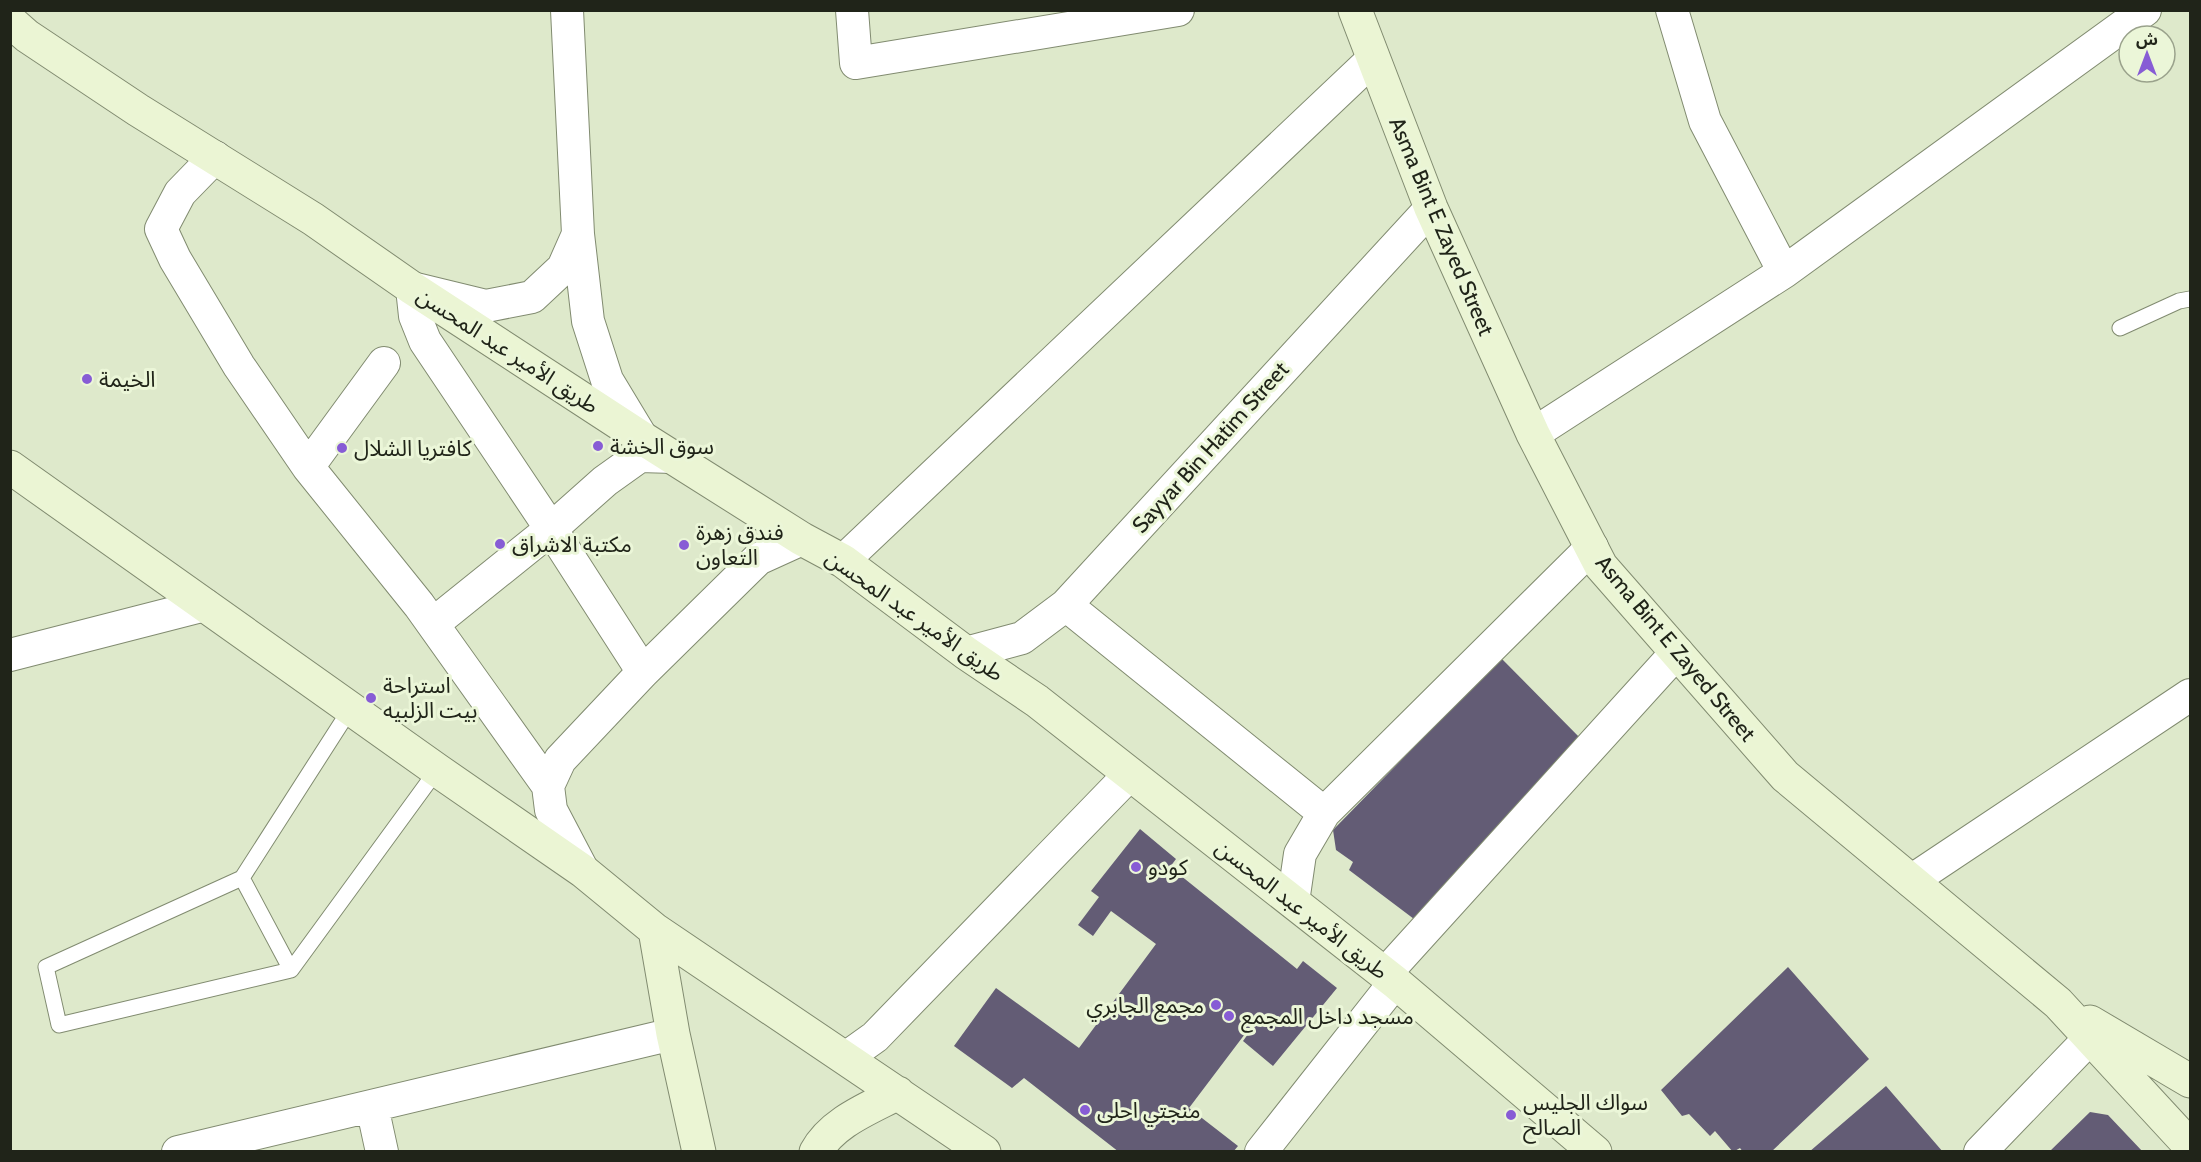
<svg xmlns="http://www.w3.org/2000/svg" width="2201" height="1162" viewBox="0 0 2201 1162" font-family="Cabin,'Noto Sans Arabic',sans-serif">
<style>
.building{fill:#635c75}
.lines{fill:none;stroke-linecap:round;stroke-linejoin:round}
.service-casing{stroke:#818b70;stroke-width:17}
.minor-casing{stroke:#818b70;stroke-width:34}
.secondary-casing{stroke:#818b70;stroke-width:35}
.service{stroke:#fff;stroke-width:15}
.minor{stroke:#fff;stroke-width:32}
.secondary{stroke:#ebf5d4;stroke-width:33}
.poi-dot{fill:#875cd5;stroke:#ebf6d8;stroke-width:2}
.labels{text-anchor:middle;stroke-width:6;stroke-linejoin:round;paint-order:stroke}
.street-label{font-size:22px;fill:#202419;stroke:#ebf6d8}
.poi-label{font-size:22px;fill:#202419;stroke:#ebf6d8;text-anchor:start}
</style>
<rect width="100%" height="100%" fill="#dee9cb"/>
<!-- building -->
<path class="building" d="M1501,658l81,82 -168,179 -65,-49 4,-8 -17,-12 -3,-20z
M1140,829l36,30 -6,8 127,102 6,-8 34,27 -64,78 -30,-25 13,-18 -2,-1 -65,86 49,38 -5,6h-114l-95,-74 -12,10 -58,-42 42,-58 83,60 77,-104 -45,-33 -18,25 -15,-11 21,-28 -8,-6z
M1788,967l81,92 -98,93h-28l-3,-4 -7,4 -18,-21 -5,5 -21,-22 -7,2 -21,-26z
M1886,1086l57,66h-134z
M2090,1112l18,3 35,37h-94z"/>
<g class="lines">
<defs>
<path id="service" d="M2120,328l59,-27 11,-2
M351,708l-109,170 -196,89 13,58 232,-55 146,-200
M242,878l49,92"/>
<path id="minor" d="M567,10l11,224 10,87 19,59 35,58
M852,10l4,53 322,-53
M1672,10l33,111 79,151
M215,157l-35,36 -19,36 14,30 64,107 69,101 111,138 129,181
M578,234l-15,34 -31,29 -46,9 -74,-18 3,28 10,25 126,188 92,143
M1533,434l251,-162 361,-262
M308,467l76,-104
M843,561l530,-502
M1066,605l258,208
M433,624l118,-95 54,-48 35,-25 33,1
M966,653l56,-15 44,-33 365,-397
M10,655l195,-50
M583,871l-32,-61 -3,-24 12,-26 83,-88 115,-113 44,-20
M1911,881l279,-186
M1293,902l7,-48 24,-41 268,-266
M1385,974l292,-322
M847,1057l28,-20 255,-263
M372,1106l10,46
M178,1152l495,-118
M1261,1152l134,-170
M1980,1152l110,-114"/>
<path id="secondary" d="M1355,10l76,198 102,226 68,132 184,210 273,227 132,143
M10,21l17,15 111,74 175,109 99,69 230,150 160,101 41,22 123,92 71,48 358,281 200,170
M10,467l427,303 146,101 72,59 329,222
M655,930l18,104 26,118
M2090,1022l100,59
M816,1152c16,-30 54,-44 82,-59"/>
</defs>
<!-- service casing -->
<use href="#service" class="service-casing"/>
<!-- minor casing -->
<use href="#minor" class="minor-casing"/>
<!-- secondary casing -->
<use href="#secondary" class="secondary-casing"/>
<!-- service -->
<use href="#service" class="service"/>
<!-- minor -->
<use href="#minor" class="minor"/>
<!-- secondary -->
<use href="#secondary" class="secondary"/>
</g>
<!-- markers -->
<g class="poi-dot">
<circle cx="87" cy="379" r="6"/>
<circle cx="598" cy="446" r="6"/>
<circle cx="342" cy="448" r="6"/>
<circle cx="500" cy="544" r="6"/>
<circle cx="684" cy="545" r="6"/>
<circle cx="371" cy="698" r="6"/>
<circle cx="1136" cy="867" r="6"/>
<circle cx="1216" cy="1005" r="6"/>
<circle cx="1229" cy="1016" r="6"/>
<circle cx="1085" cy="1110" r="6"/>
<circle cx="1511" cy="1115" r="6"/>
</g>
<g class="labels">
<!-- street labels -->
<g class="street-label">
<text transform="translate(1442 226) rotate(67)" y="8">Asma Bint E Zayed Street</text>
<text transform="translate(508 350) rotate(33)" y="8">طريق الأمير عبد المحسن</text>
<text transform="translate(1210 447) rotate(-48)" y="8">Sayyar Bin Hatim Street</text>
<text transform="translate(915 615) rotate(35)" y="8">طريق الأمير عبد المحسن</text>
<text transform="translate(1676 648) rotate(50)" y="8">Asma Bint E Zayed Street</text>
<text transform="translate(1302 909) rotate(38)" y="8">طريق الأمير عبد المحسن</text>
</g>
<!-- poi labels -->
<g class="poi-label">
<text x="99" y="387">الخيمة</text>
<text x="610" y="454">سوق الخشة</text>
<text x="354" y="456">كافتريا الشلال</text>
<text x="696" y="540">فندق زهرة<tspan x="696" dy="25">التعاون</tspan></text>
<text x="512" y="552">مكتبة الاشراق</text>
<text x="383" y="693">استراحة<tspan x="383" dy="25">بيت الزلبيه</tspan></text>
<text x="1148" y="875">كودو</text>
<text x="1204" y="1013" text-anchor="end">مجمع الجابري</text>
<text x="1241" y="1024">مسجد داخل المجمع</text>
<text x="1523" y="1110">سواك الجليس<tspan x="1523" dy="25">الصالح</tspan></text>
<text x="1097" y="1118">منجتي احلى</text>
</g>
</g>
<!-- border -->
<rect width="2201" height="1162" fill="none" stroke="#202419" stroke-width="24"/>
<!-- north arrow -->
<g transform="translate(2147 54)"><circle r="28" fill="#ebf6d8" stroke="#9aa28c" stroke-width="1.5"/>
<path d="M0-4.5L10 22L0 15L-10 22Z" fill="#875cd5"/>
<text y="-9" font-size="16" font-weight="bold" text-anchor="middle" fill="#202419">ش</text>
</g>
</svg>
